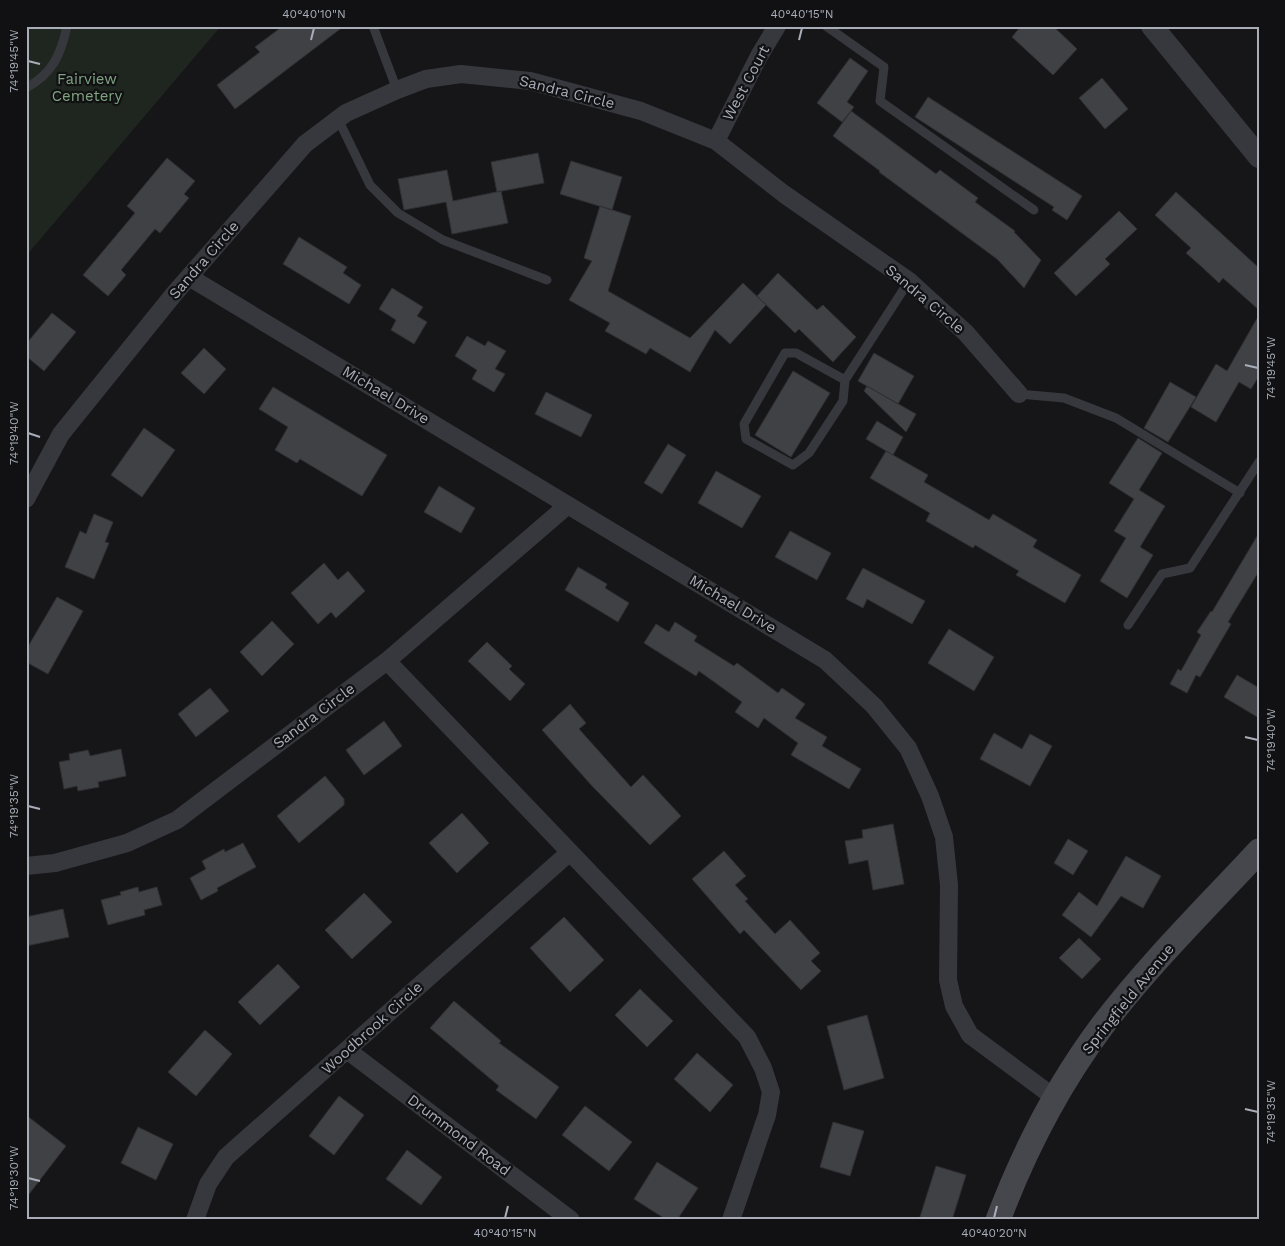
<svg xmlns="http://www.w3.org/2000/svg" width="1285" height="1246" viewBox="0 0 1285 1246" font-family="'Work Sans',sans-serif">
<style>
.green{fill:#1e261f}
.building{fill:#404145;stroke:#303034}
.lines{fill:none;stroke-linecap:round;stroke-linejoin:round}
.service{stroke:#37383d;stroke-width:9}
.minor{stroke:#37383d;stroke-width:18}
.tertiary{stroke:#37383d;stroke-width:22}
.secondary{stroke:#45474d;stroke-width:25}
.ticks{fill:none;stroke:#a8adb8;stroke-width:2}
.labels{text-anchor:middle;stroke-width:4.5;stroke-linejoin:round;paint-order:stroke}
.park-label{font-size:15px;fill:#7fa381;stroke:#111113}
.street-label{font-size:15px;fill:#a8adb8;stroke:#111113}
.neatline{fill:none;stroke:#a8adb8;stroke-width:2}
.ticks-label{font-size:12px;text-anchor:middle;fill:#a8adb8}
</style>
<rect width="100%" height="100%" fill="#161618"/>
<!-- green -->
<path class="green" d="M26,26h195l-195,230z"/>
<!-- building -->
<path class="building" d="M283,26h61l-109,83 -18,-24 43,-33 -5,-5z
M1021,26h32l24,23 -24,26 -41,-38z
M850,58l18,13 -21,31 7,5 -12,15 -25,-19z
M1102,78l26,31 -23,20 -26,-31z
M928,97l154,99 -15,24 -15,-10 2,-3 -139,-90z
M851,111l85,63 4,-4 38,28 -3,4 40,29 -1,1 27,28 -17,28 -27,-29 -118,-87 1,-1 -47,-35z
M538,153l6,30 -47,9 -6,-30z
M167,158l28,23 -11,13 5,4 -29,35 -5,-4 -34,41 5,5 -18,21 -25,-21 52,-62 -8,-7z
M571,161l51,16 -10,33 -52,-16z
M447,170l6,31 48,-10 7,32 -56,11 -6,-32 -42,8 -6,-31z
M1176,192l83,76v42l-36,-32 -4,5 -17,-16 -16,-14 5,-5 -36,-33z
M600,206l31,10 -23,75 82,47 53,-55 23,22 -36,39 -15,-14 -25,42 -40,-24 -4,6 -41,-23 5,-8 -41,-23 23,-39 -8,-3z
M1119,211l18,18 -32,30 5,5 -34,32 -22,-23z
M299,237l48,30 -4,6 18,12 -12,19 -66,-40z
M778,273l39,37 6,-5 33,32 -23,25 -34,-33 -4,4 -38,-37z
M392,288l31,19 -6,9 10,6 -13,22 -23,-14 5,-10 -17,-11z
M52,313l24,19 -32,39 -18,-15v-12z
M1259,315v61l-8,13 -12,-7 -23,40 -25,-15 25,-43 11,7z
M467,336l18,10 3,-5 18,10 -11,18 10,5 -11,18 -22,-13 5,-9 -22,-14z
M204,348l22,21 -22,25 -23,-21z
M874,353l40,23 -16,28 -40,-23z
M793,371l37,22 -39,64 -36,-22z
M1170,382l26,15 -28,45 -24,-14z
M867,386l49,28 -10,18 -42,-41z
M273,387l114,68 -25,41 -62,-37 -3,4 -22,-13 13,-23 -29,-18z
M546,392l46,23 -11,22 -46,-23z
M877,421l26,16 -10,18 -27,-16z
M144,428l31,22 -33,47 -31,-22z
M1138,438l24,15 -23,37 26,16 -25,41 13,8 -26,43 -27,-17 26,-43 -12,-7 20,-32 -25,-16z
M668,444l18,11 -24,39 -18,-11z
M886,451l42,24 -4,7 65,38 4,-6 44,26 -4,7 48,28 -16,28 -49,-28 3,-4 -44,-26 -2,3 -47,-27 4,-8 -60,-35z
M716,471l45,25 -19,32 -44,-25z
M439,486l36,22 -14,25 -37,-21z
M94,514l19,8 -8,20 4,1 -15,36 -29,-12 15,-36 6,3z
M790,531l41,22 -14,27 -42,-23z
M1259,533v38l-31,51 3,2 -31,53 -4,-2 -9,18 -17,-9 8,-15 3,2 20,-36 -4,-3 14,-21 1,1z
M324,563l14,17 10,-9 17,20 -29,27 -5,-6 -13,12 -27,-31z
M578,567l29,17 -2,4 24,15 -11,19 -53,-32z
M863,568l62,33 -13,23 -45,-25 -4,9 -17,-9z
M57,597l26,14 -35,63 -22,-12v-12z
M272,621l22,23 -32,32 -22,-24z
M675,622l22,14 -3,5 40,25 3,-3 41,30 4,-5 23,16 -10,14 32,19 -5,9 39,23 -12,20 -58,-34 7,-12 -34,-25 -6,10 -23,-16 7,-10 -43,-31 -3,5 -52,-33 12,-19 13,8z
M949,629l45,28 -20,34 -46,-28z
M487,642l25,24 -3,3 16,15 -15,17 -42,-40z
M1237,675l22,13v30l-35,-21z
M210,688l19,23 -33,26 -18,-23z
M570,704l16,19 -7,6 52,58 12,-12 38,41 -31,29 -57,-58 -51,-57z
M384,721l18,25 -38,29 -18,-25z
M994,733l28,16 8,-15 22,12 -22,40 -50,-27z
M121,749l5,27 -28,6 1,5 -21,4 -1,-5 -13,3 -5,-27 11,-2 -1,-6 19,-4 2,6z
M325,776l19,23v6l-45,38 -22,-27z
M462,813l27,30 -32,30 -28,-30z
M893,824l11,60 -31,6 -5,-30 -19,4 -4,-23 18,-3 -1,-8z
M1068,839l20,12 -15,24 -19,-12z
M243,843l13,24 -39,21 1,3 -17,9 -11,-22 16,-9 -4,-8 22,-12 1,3z
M724,851l22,25 -11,9 13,14 -3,2 30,33 15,-14 30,33 -9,8 10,10 -20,19 -57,-60 -4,4 -48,-55z
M1126,856l35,20 -18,32 -22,-12 -30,41 -29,-22 17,-23 18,14z
M138,887l1,5 18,-5 5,18 -18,5 1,5 -37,10 -7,-25 20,-5 -1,-3z
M364,893l28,29 -40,37 -27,-29z
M63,909l6,28 -43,9v-29z
M564,917l40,43 -34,32 -40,-44z
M1079,938l22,21 -19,20 -23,-21z
M278,964l22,23 -40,38 -22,-23z
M640,989l33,32 -26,26 -32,-32z
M454,1001l47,40 -2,2 60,44 -23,32 -40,-29 3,-4 -69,-58z
M867,1015l17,63 -40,12 -17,-64z
M205,1030l27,24 -36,42 -28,-24z
M697,1053l36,32 -23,27 -36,-33z
M339,1096l25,19 -30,40 -25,-19z
M585,1106l47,36 -23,29 -47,-36z
M26,1115l40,31 -40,52z
M833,1122l31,9 -14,45 -30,-9z
M138,1127l35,17 -17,36 -35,-17z
M407,1150l35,27 -21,28 -35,-26z
M657,1162l41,26 -21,32h-10l-33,-21z
M936,1166l30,9 -14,45h-33z"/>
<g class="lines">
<!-- service -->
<path class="service" d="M373,26l24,64
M826,26l58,41 -4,34 154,109
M26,88c26,-14 35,-33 41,-62
M338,119l32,66 28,28 45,27 104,40
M845,380l-49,-27h-11l-41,71 2,15 47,26 16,-12 34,-52 2,-21 64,-99
M1019,394l45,4 52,20 124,75
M1128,625l34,-51 28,-6 69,-106"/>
<!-- minor -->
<path class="minor" d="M716,141l43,-85 18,-30
M189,277l636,383 49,46 34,42 22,48 14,41 5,48 -1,95 6,26 16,29 85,63
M26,499l35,-65 113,-140 131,-150 41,-31 51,-23 29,-11 35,-5 69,7 111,30 75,30 68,53 125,87 57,52 53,61
M387,661l360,376 16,31 8,24 -4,23 -36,105
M26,866l29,-3 72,-20 50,-23 210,-159 181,-156
M347,1050l224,170
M195,1220l13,-36 18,-27 344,-305"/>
<!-- tertiary -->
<path class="tertiary" d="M1152,26l107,131"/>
<!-- secondary -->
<path class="secondary" d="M998,1220c26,-69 60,-135 104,-194 47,-62 104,-118 157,-175"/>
</g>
<!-- ticks -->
<path class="ticks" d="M311,40l3,-12M799,40l3,-12M28,61l12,3M1245,365l13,3M28,433l12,4M1245,737l13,3M28,806l12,3M1245,1109l13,3M28,1178l12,3M505,1218l3,-12M994,1218l3,-12"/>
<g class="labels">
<!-- park labels -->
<g class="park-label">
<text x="87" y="84">Fairview<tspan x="87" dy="17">Cemetery</tspan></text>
</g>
<!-- street labels -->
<g class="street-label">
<text transform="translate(746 83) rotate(-62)" y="5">West Court</text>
<text transform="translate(567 92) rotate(14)" y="5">Sandra Circle</text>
<text transform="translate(204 260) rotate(-49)" y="5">Sandra Circle</text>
<text transform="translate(925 299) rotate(40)" y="5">Sandra Circle</text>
<text transform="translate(386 395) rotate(31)" y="5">Michael Drive</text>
<text transform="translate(733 604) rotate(31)" y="5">Michael Drive</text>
<text transform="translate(314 716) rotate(-37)" y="5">Sandra Circle</text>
<text transform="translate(1128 999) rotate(-51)" y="5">Springfield Avenue</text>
<text transform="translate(372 1028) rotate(-42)" y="5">Woodbrook Circle</text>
<text transform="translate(459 1135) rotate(37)" y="5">Drummond Road</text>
</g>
</g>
<!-- border -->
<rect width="1285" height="1246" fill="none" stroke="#111113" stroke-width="55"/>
<rect x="28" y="28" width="1230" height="1190" class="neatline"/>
<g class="ticks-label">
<text x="314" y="18">40°40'10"N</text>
<text x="802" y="18">40°40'15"N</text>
<text transform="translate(14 61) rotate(-90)" y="4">74°19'45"W</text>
<text transform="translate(1271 368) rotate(-90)" y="4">74°19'45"W</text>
<text transform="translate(14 433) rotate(-90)" y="4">74°19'40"W</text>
<text transform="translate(1271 740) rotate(-90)" y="4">74°19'40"W</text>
<text transform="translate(14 806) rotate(-90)" y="4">74°19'35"W</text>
<text transform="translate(1271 1112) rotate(-90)" y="4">74°19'35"W</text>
<text transform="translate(14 1178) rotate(-90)" y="4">74°19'30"W</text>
<text x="505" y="1237">40°40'15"N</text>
<text x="994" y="1237">40°40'20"N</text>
</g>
</svg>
